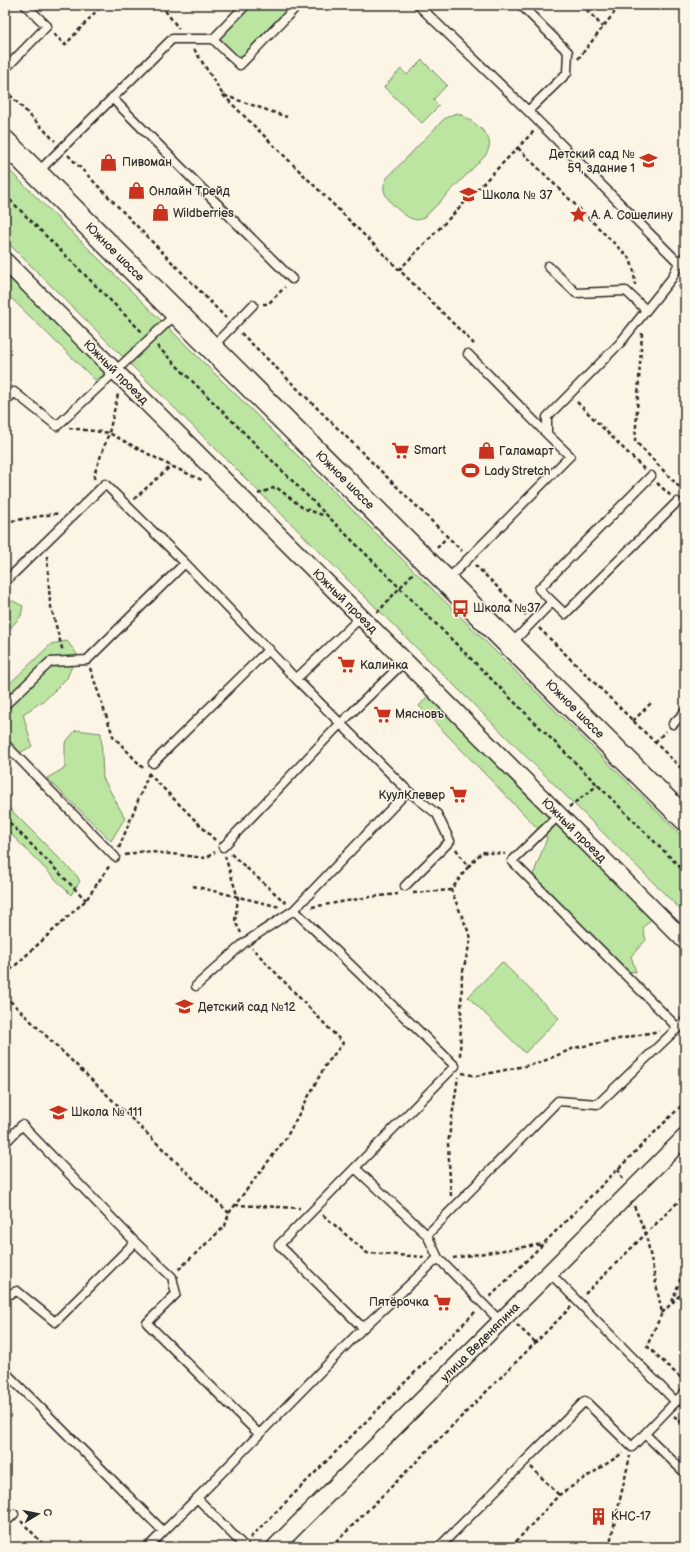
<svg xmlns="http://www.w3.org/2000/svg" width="690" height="1552" viewBox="0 0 690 1552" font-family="'Balsamiq Sans',sans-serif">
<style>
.green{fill:#bce5a1;stroke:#748866}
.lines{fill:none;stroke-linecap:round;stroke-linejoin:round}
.lane-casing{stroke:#2b2b2b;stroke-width:11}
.street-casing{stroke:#2b2b2b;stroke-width:19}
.primary-casing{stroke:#2b2b2b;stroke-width:25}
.path{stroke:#2b2b2b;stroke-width:2.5;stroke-dasharray:4 3;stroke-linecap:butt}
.lane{stroke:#fcf5e5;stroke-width:8}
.street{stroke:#fcf5e5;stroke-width:16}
.primary{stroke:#fcf5e5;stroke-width:22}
.labels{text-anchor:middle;stroke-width:3;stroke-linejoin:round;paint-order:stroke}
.poi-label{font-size:12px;fill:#2b2b2b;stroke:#fcf5e5;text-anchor:start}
.street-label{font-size:12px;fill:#2b2b2b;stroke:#fcf5e5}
</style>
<rect width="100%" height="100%" fill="#fcf5e5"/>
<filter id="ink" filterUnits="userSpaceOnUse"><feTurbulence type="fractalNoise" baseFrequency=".025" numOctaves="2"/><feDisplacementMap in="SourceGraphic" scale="8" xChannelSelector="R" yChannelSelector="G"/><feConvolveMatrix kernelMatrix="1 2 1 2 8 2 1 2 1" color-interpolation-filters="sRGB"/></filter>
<g filter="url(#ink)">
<!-- green -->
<path class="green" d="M250,5h36l4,4 -50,51 -22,-22z
M422,60l25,25 -14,15 6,6 -17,17 -38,-36 17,-18 6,6z
M457,113c7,2 29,17 31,25 3,6 1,12 -3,18l-60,61c-4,2 -7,4 -12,2 -9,-2 -28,-20 -29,-29 -1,-5 1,-7 3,-12l56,-58 6,-4z
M5,166l680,673v75l-680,-674z
M5,259l99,107 -1,10 -8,4 -90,-88z
M13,601l10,5 -2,10 -16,18v-31z
M67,641l10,13 -10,24 -21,21 -23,15 9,32 -21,12 -6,-6v-64l46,-44z
M433,690l222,225 -12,13 3,12 -15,16 5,16 -11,-1 -92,-96 14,-37 -128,-132z
M76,730l25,3 2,45 22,40 -14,23 -64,-63 18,-10v-25z
M5,804l72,72 3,5 -9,14 -66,-67z
M502,962l57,56 -34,35 -57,-56z"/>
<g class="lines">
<defs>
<path id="lane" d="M418,5l110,106 151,152
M521,5l47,47 -1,21 -39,38
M213,39l27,26 58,-60
M5,69l42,-43 -22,-21
M112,98l180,181
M37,173l135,-134h41l33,-34
M548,266l28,27 50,-2 20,19
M212,347l41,-42
M468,354l79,80
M5,402l9,-10 43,34 119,-112
M651,476l-112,113 26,25 112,-112
M447,580l123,-124 -23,-22v-17l73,-74 52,-65 7,-15 6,-7
M5,582l100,-98 80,79 111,116
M511,644l41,-42
M5,705l45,-43 37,-2 98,-97
M673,724l12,-12
M5,744l110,113
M153,763l116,-114
M559,815l-47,46 166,167
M223,847l117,-123 65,-63
M405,886l45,-45 -13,-27 -29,-23
M294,910l161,156 -176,179 84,83
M196,986l48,-43 50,-33 114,-119 -112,-112 65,-62
M5,1143l17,-18 113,117 37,35 4,17 -29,29 112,111
M355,1168l72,67 11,23
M427,1235l131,-134 40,3 87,-83
M549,1272l127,130
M5,1296l12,-5 38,31 80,-80
M5,1372l158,159
M645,1434l40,39
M197,1498l166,-170 75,-70 63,64
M5,1523l9,-9
M148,1547l49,-49 48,49
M439,1547l146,-146 47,46 53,-55"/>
<path id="street" d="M5,261l680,680
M275,1547l410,-410"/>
<path id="primary" d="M5,142l680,677"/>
</defs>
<!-- lane casing -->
<use href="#lane" class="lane-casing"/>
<!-- street casing -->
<use href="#street" class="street-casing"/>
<!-- primary casing -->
<use href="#primary" class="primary-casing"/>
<!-- path -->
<path class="path" d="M161,5l18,24
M582,5l21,22
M54,34l11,11 36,-39 5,-1
M194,49l29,46 64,22
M578,59l36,-46v-8
M5,90l50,51
M223,95l251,249
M518,148l112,111 4,12 1,14
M68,155l158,163
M5,195l138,138
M399,270l135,-139
M679,286l6,5
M263,304h5l17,-17
M241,333l221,218
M642,333l-7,108 50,52
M157,346l528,526
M577,402l67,67
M69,428l40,5 62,33 33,15
M94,479l1,-7 14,-39 9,-39
M657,483l14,13
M258,494l18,-7 27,21 22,8
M134,499l37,-33
M5,522l55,-9
M437,548l10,-11
M47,556l3,47 13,49
M475,565l51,50
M377,613l37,-41
M539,628l146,144
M90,668l23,68 30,32
M633,721l19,-19
M655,742l11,-11
M148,773l67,67
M569,807l29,-22
M5,818l81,82
M119,848l30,-75
M456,849l12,18 -17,23 20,48 -9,37 -2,81
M231,854l56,50
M125,855l19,-4 62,7 9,-6
M225,856l13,42 -3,23 6,12
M468,867l14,-15 23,2
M193,886l87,21
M413,893l38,-3
M312,907l58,-10 28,-3
M5,975l81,-75 24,-35
M5,996l224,217 -4,13 -47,44
M462,1073l14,3 63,-13 35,-15 85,-17
M618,1169l5,11
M451,1196l-3,-52 10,-67
M235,1205l65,3
M634,1206l12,28 16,79 -15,33 38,36
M229,1213l57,-75 39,-72 18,-23 -91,-95
M323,1215l44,38 57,4
M453,1258l90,-14
M585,1294l100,-99
M490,1297l195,-195
M672,1302l13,-36
M662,1313l23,-23
M517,1325l19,18
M674,1416l11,9
M531,1467l28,28
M21,1521l25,26
M250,1538l227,-228
M44,1547h6
M331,1547l240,-240
M511,1547l48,-52 64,-42
M609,1547l21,-91"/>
<!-- lane -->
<use href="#lane" class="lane"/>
<!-- street -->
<use href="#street" class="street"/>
<!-- primary -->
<use href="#primary" class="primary"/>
</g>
</g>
<!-- icons -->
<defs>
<symbol id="school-bare" viewBox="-9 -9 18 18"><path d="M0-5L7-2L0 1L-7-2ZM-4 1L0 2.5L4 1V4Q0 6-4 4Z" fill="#c8321e" stroke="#fcf5e5" stroke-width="2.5" paint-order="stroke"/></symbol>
<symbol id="shop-bare" viewBox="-9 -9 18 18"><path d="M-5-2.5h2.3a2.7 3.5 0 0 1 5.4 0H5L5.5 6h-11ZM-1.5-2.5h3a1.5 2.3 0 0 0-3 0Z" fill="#c8321e" stroke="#fcf5e5" stroke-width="2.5" paint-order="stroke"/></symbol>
<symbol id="sight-bare" viewBox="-9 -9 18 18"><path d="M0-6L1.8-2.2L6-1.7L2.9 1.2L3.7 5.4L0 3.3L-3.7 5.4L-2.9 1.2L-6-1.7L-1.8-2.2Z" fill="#c8321e" stroke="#fcf5e5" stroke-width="2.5" paint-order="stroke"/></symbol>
<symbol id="supermarket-bare" viewBox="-9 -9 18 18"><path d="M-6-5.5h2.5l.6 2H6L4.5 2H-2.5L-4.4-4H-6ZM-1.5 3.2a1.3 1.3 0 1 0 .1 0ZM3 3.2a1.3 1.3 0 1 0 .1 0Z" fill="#c8321e" stroke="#fcf5e5" stroke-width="2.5" paint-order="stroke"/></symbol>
<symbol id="stadium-bare" viewBox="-9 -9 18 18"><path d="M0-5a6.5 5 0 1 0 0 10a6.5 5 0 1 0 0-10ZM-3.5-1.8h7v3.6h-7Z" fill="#c8321e" stroke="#fcf5e5" stroke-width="2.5" paint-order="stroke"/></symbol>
<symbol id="bus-bare" viewBox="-9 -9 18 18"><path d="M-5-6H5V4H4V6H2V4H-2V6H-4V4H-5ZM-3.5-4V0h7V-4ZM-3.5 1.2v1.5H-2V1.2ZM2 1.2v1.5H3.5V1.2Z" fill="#c8321e" stroke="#fcf5e5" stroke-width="2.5" paint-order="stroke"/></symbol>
<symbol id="building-bare" viewBox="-9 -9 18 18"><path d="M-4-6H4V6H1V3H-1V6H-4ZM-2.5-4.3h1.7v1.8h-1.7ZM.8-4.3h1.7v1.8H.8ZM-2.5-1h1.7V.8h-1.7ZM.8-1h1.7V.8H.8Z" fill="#c8321e" stroke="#fcf5e5" stroke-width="2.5" paint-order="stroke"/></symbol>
</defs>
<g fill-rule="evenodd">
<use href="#school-bare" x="636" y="148" width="25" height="25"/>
<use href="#shop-bare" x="96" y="150" width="25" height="25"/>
<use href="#shop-bare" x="124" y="178" width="25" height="25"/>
<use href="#school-bare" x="456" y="182" width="25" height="25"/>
<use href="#shop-bare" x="148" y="200" width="25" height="25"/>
<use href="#sight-bare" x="566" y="202" width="25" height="25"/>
<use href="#supermarket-bare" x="388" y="438" width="25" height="25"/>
<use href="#shop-bare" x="474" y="438" width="25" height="25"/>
<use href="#stadium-bare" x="458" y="458" width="25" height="25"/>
<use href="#bus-bare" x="448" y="596" width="25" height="25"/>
<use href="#supermarket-bare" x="334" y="652" width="25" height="25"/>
<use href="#supermarket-bare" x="370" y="702" width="25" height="25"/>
<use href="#supermarket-bare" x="446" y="782" width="25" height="25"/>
<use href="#school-bare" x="172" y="994" width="25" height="25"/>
<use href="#school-bare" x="46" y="1100" width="25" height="25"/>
<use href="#supermarket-bare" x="430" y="1290" width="25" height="25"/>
<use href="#building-bare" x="586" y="1504" width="25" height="25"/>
</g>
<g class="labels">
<!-- poi labels -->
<g class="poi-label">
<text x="635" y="158" text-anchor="end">Детский сад №<tspan x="635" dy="14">59, здание 1</tspan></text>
<text x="122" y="166">Пивоман</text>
<text x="149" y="195">Онлайн Трейд</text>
<text x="482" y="199">Школа № 37</text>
<text x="173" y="217">Wildberries</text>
<text x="591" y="219">А. А. Сошелину</text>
<text x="414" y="454">Smart</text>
<text x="499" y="455">Галамарт</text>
<text x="484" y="475">Lady Stretch</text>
<text x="473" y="612">Школа №37</text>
<text x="360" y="669">Калинка</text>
<text x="395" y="718">Мясновъ</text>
<text x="445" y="799" text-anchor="end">КуулКлевер</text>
<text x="198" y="1011">Детский сад №12</text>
<text x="71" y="1116">Школа № 111</text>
<text x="429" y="1306" text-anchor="end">Пятёрочка</text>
<text x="611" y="1520">КНС-17</text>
</g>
<!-- street labels -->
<g class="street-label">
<text transform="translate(115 252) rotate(45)" y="4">Южное шоссе</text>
<text transform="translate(116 372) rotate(45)" y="4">Южный проезд</text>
<text transform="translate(345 480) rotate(45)" y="4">Южное шоссе</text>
<text transform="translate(345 601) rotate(45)" y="4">Южный проезд</text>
<text transform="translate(575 709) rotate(45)" y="4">Южное шоссе</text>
<text transform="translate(574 830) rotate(45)" y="4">Южный проезд</text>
<text transform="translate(480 1342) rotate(-45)" y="4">улица Веденяпина</text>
</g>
</g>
<!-- margin -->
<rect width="690" height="1552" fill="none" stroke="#fcf5e5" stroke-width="20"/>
<rect x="10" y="10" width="670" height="1532" fill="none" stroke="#2b2b2b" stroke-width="1.5" filter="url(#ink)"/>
<!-- north arrow -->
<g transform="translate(38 1514) rotate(80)" stroke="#fcf5e5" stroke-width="3" paint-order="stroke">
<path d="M0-3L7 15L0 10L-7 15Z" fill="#2b2b2b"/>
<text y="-6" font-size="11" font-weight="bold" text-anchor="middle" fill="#2b2b2b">С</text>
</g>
</svg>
